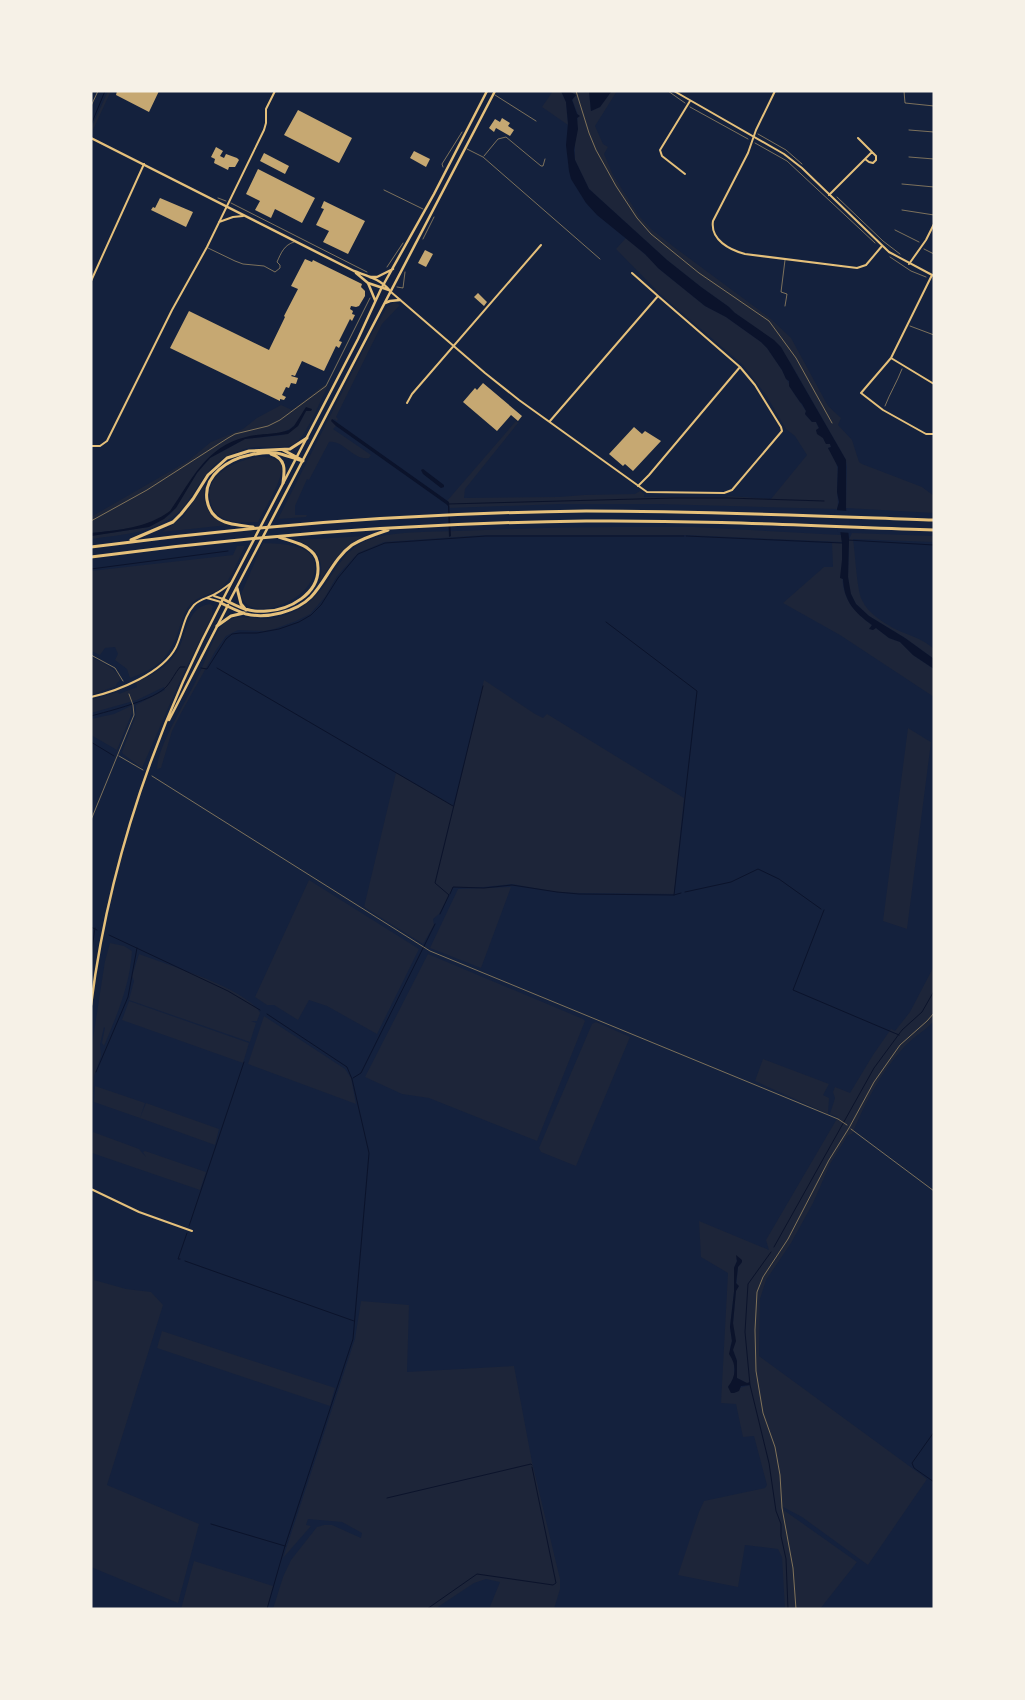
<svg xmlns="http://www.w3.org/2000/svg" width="1025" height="1700" viewBox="0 0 1025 1700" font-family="Manrope,sans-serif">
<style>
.green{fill:#1d2539;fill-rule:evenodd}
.water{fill:#0b132b}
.pier{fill:#14213d}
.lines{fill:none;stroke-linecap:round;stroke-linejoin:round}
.stream{stroke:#0b132b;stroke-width:1}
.building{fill:#c6a872}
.path{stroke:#e5c07b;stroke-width:0.5}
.service{stroke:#e5c07b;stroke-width:0.5}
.minor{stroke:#e5c07b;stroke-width:2}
.tertiary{stroke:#e5c07b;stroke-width:2}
.secondary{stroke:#e5c07b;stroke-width:2.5}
.primary{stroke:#e5c07b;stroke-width:2.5}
.trunk{stroke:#e5c07b;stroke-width:2.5}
.motorway{stroke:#e5c07b;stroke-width:3}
</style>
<rect width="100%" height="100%" fill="#14213d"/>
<!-- green -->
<path class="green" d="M108,91h3l-20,43v-5z
M553,91h8l5,11 2,23 -26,-18z
M569,91h14l2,2 4,-2 2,20 9,-4 11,-16h6l-22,35 8,18 5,3 -4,7 9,21 26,41 12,13 23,18 97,72 20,19 37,68 13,12 -3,7 14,15 7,22 3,2 60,23 12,9v17l-88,-5 1,-41 -1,-7 -56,-98 -27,-29 -28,-20 -6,-6 -28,-20 -34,-27 -78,-71 -14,-29v-19l3,-26 -6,-16 3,-5h-4z
M626,238l29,25 3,5 47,38 21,11 35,25 6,6 15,22 11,22 13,19 -1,3 7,8h4l9,20 5,2 1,3 -3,1c13,20 9,20 9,41 0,8 2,13 0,20l-179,-5h-98l-110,4 -3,-7 69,-80 2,2 -53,66 -1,9 95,-1 25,-2 51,-1 5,-3 4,3v3h83l1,-1 43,3 36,-44 -12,-19 -9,-7 -20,-34 -23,-30 -83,-71 -44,-45z
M394,302l6,3 -18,19 -46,93 2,2 -1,2 -3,-2 -2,2 4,5 -3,3 38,26 -2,3c-16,3 -25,-18 -40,-16l-20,38 -2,-1 -12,27v9h12l-1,2 -28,2 92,-182 17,-30z
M324,385l4,1c-7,13 -20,45 -29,54 -11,11 -29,6 -44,7 -10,1 -20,5 -28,9 -20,11 -27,29 -40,46 -22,31 -61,32 -96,37v-3l57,-9 23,-13 26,-41 13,-15 35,-19 38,-4 15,-9 8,-15h5l1,-2 -8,1c-14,35 -40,18 -69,31 -28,13 -35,25 -51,50 -4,7 -9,17 -16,22 -21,16 -51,17 -77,20v-16l97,-56 23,-19 32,-13 14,-11 24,-13 11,5z
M257,457c8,0 18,-1 23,6 8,10 -17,48 -22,59 -12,0 -25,2 -35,-4 -8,-4 -12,-11 -13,-19 -4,-26 26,-38 47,-42z
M205,484c-4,21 4,33 23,41l-66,7 21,-15z
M616,527h78l147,8 1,7 -156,-7h-200l-102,7 -26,11 -21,23 -12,21 -15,17 -14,7 -22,8 -10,2 -26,-1 -12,6 -10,14 -35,63 -9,18 -11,37 -4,1c0,-23 31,-70 41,-93 7,-12 18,-50 30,-56 11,-5 23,-2 34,-1 16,0 33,-6 46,-16 28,-22 29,-56 69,-66 26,-6 54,-5 80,-6 53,-2 106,-4 159,-4z
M852,533l82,3v6l-81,-3c2,13 4,52 9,61 6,13 19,21 31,28 14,7 29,10 41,21v10l-29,-21 -36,-22 -13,-12 -7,-14 -1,-13 1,-38z
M364,536c-21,11 -33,27 -45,47 7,-23 -2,-34 -22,-43z
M263,543c18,1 54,0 52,26 -4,35 -69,55 -74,25z
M832,543h10c1,39 -6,56 30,82l-1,2 5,1 13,10 11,4 13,13 21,14v28l-94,-62 -57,-32 41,-36h9z
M237,546h8c-7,14 -13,33 -25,43 -10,7 -22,6 -30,16 -6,6 -8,16 -11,24 -9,28 -22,40 -49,49l-3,-9 -12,-9 3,-6 -3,-7 -10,1 -5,7 -9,-4v-80l142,-16z
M210,604l4,3 -2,1v8l-29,58 -41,94 -19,-14 -1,-2 14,-37v-10l29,-15 -1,-3 -27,13 -46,13v-13l27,-8 1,2 18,-7 -1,-5c12,-5 24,-11 33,-20 4,-5 9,-10 11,-16 7,-16 9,-40 30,-42z
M91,657c12,6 23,10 30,22l-2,1 1,1 -3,2 -1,3 -25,9z
M484,680l51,34 8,4 4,-4 137,84 -10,96 -95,-1 -23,-1 -44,-8 -28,3h-31l-14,27 -6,5 1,6 -11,19 -59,-37 32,-134 58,33z
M131,706l1,7 -15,37 -26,-15v-16l23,-5z
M908,728l26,16 -3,-2 -24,187 -24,-8z
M309,880l110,69 -42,85 -50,-28 -18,-6 -11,20 -24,-15h-7l-12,-8z
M511,887l-30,81 -51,-20 28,-59z
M110,943l14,3 8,5c-2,34 -15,64 -28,95l-2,-3 3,-15 -1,-1 -4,17 1,12 -7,20 -3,47 1,-78 13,-84z
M139,954c28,11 107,34 121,59l-3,8h-6l5,2 -6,19 -121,-42 5,-19 -2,-5z
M428,954l155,65 2,2 -48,120 -108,-43 -27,-4 -37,-17z
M934,966v55c-9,10 -21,16 -30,26 -23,25 -39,56 -52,87l-4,1 -18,29 -17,39 -22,40 -25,37 -6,19 -1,57 168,123 -59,86 -66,-48 -19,-10 2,4 72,51 -37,47h-35l-3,-52 -4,-8 -33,-4 -7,42 -60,-12 21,-63 5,-11 61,-13 2,-3 -13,-49 -11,1 -7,-33 -15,-1 7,-130 -27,-16 -2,-36 70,29 -3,-10 72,-123 -8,-3 5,-16 -2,-6 2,-5 15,6 23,-38 18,-26 4,2 15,-19zM736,1258l6,4 -4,5 -5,56v27l4,11v17l13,7 -11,3 -11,-1 6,-8v-17l-4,-14 2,-7 -2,-14 4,-35v-24l3,-7z
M129,1001l120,42 -6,20 -121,-43z
M264,1016l81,53 6,9 5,26 -108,-40z
M596,1022l34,15 -54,129 -35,-14 -2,-4 53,-124z
M763,1059l66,25 -6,11 6,3 -1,16 -73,-33z
M95,1086l50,17 -5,15 -46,-16z
M146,1103l73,26 -4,16 -75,-27z
M93,1132l46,17 7,8 -3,-5 2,-1 61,21 -6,18 -108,-37z
M91,1198l3,82 32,9 25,3 12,13 -56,180 92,39 -21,79 -87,-36z
M361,1301l48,4 -2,67 107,-6 18,96 28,117v10l-6,20h-65l11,-27 -14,-3 -12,4 -39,26h-162l10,-32 8,-17 26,-33 7,-2h8l29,13 1,-5 -20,-11 -34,-3 -2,6 5,1 -28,32 72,-219z
M162,1331l173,57 -5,18 -173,-58z
M194,1561l79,25 -6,23h-86z"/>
<!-- water -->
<path class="water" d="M561,91h8l7,4 -4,5 5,14 3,2 -3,2 1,11 -4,21 1,10 14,29 78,71 34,27 28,20 6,6 39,27 7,7 65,113v48l3,31 -1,38 3,17 5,10 13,12 36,22 29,21v10l-21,-14 -13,-13 -11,-4 -13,-10 -3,2 -4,-1 3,-4c-18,-13 -28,-24 -29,-46l-3,-1 2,-18v-17l-5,-34 2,-7 -2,-10 1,-25 -10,-19 3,-1 -1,-3h-4l-3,-6 -6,-4 -1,-4 3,-2 -3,-6h-4l-7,-8 1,-3 -4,-7 -2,-2 -11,-16v-5l-3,-2 -4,-9 -15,-22 -6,-6 -35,-25 -21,-11 -47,-38 -13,-14 -48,-39 -11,-12 -15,-24 -2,-8 -3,-26 2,-22 -2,-21z
M589,91h22v1l-11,15 -9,4z
M306,407l6,2 -1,2h-5l-8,15 -10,8 -43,5 -35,19 -13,15 -21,35 -12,11 -15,8 -58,9v-3c28,-3 56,-5 79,-22 21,-30 36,-65 76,-74 14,-4 30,-2 43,-7l5,-4z
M332,419l117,83 2,34 -2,1 -1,-31 -2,-2 -110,-78 -5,-5z
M423,469l21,16v2l-3,1 -18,-14 -2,-4z
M736,1255l6,5v2l-4,5 -2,16 3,3 -3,5 -3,32 3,18 -3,9 4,11v17l10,5 3,-1v3l-9,1 -2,5 -5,2h-3l-3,-6c8,-10 9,-22 1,-33l3,-13 -2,-14 4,-35v-24l3,-7z"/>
<!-- pier -->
<path class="pier" d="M834,510l14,1 3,22 -13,-1z"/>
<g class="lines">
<!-- stream -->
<path class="stream" d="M91,125l14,-34
M448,504l227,-6h53l96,3
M686,536l156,7
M847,540l87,5
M91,569l137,-18
M606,622l91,69 -23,204
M201,668l6,1 19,-30 6,-5 8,-1h17l22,-4 20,-7 12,-7 10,-10 17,-27 20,-24 27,-11 101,-7h198
M217,668l236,138
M91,716c18,-5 64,-16 76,-30 5,-6 8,-13 13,-19h5
M91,742l23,14
M685,892l46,-10 27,-13 21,10 42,30
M450,894l3,-7 31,1 28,-3 45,7 22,2 95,1 7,-2
M824,910l-31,80 106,45
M440,914l9,-19 -14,-12 48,-197
M91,927l6,3
M109,935l119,56 32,19
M91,956l4,-28
M267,1014l80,53 5,12 17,74 -16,186 -68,207 -18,63
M96,1072l32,-75 9,-49
M353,1078l8,-5 74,-149
M189,1226l55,-164
M774,1247l100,-179 28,-38 20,-18 12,-21
M771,1252l-23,32 -3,48 5,53 19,78 7,48 5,13v12l5,23 2,50
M180,1259h-2l9,-26
M185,1261l169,60
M934,1432l-22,31 2,5 20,14
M387,1498l144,-34 1,1
M211,1524l74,22
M427,1609l50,-35 76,11 3,-2 -24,-116"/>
</g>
<!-- building -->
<path class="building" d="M117,91h42l-10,21 -33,-17z
M298,110l54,28 -13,25 -55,-28z
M502,118l8,5 -2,3 6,4 -4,6 -14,-8 -2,4 -5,-4 6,-9 5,3z
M216,147l7,4 -3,5 4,2 2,-4 11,4 2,2 -4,7h-6l-1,3 -14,-7 1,-4 -4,-2z
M414,151l16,8 -4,8 -16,-9z
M264,153l25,13 -4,8 -25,-13z
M258,169l57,29 -13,25 -27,-14 -4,9 -16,-8 5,-9 -14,-7z
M160,198l33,14 -7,15 -35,-17 2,-3 2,1z
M324,201l41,20 -17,33 -25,-12 6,-11 -13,-6 8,-16 -3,-1z
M425,250l8,4 -7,13 -8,-4z
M305,259l7,3 1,-2 49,24 -1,3 4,4v5l-6,10 -3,1 -5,-1 -1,3 3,2 -1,3 3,1 -3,6 -2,-2 -11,22 3,1 -3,6 -3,-2 -12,25 -22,-10 -7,15 -3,-1 -1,1 7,2 -2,6 -5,-1 -2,5 -3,-1 -4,8 4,2 -2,3 -4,-1v2l-110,-53 19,-37 80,39 16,-33 -1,-1 14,-27 -7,-3z
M478,293l9,9 -3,4 -10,-9z
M483,383l39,33 -4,5 -7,-6 -14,16 -34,-29 12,-14 2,2z
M634,427l8,7 3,-3 16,10 -28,30 -8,-7 -2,2 -14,-12z"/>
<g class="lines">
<!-- path -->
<path class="path" d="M576,91l13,42 7,17 20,36 21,32 14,16 48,39 70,48 27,37 36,65
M668,91l17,12
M904,91l1,12 29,3
M91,106l7,-15
M690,107l58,32
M909,130l25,2
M758,134l28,16 16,14
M755,143l32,18 88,82
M909,157l25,2
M443,167l-1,-3 20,-32
M902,184l32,3
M837,197l46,44 17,13
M218,198l8,3
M231,203l136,69
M902,210l32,5
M895,230l24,12
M423,239l11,-22
M924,249l10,5
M890,257l21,14 15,6
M387,267l16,-24
M397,287l6,1 2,-16
M910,326l24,9
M885,406c5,-13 12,-24 17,-37
M91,521l56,-31 81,-52 7,-4 33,-8 12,-6 46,-34 44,-88
M91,655l24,13 8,13
M119,756l24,14
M152,776l278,175 408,168 9,6
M91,820l43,-105 -1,-10 -4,-11
M851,1129l83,62"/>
<!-- service -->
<path class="service" d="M495,95l41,26
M467,149l16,8 117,102
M484,156l14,-17 8,-2 35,29h2l2,-7
M384,190l39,19
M208,248l27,13 8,3 21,2 11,6 5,-4v-3l-3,-3c4,-9 7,-17 17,-20
M785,260l-4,32 6,2 -2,12
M796,1609l-3,-41 -11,-60 -2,-33 -5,-28 -12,-34 -7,-42 -1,-41 2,-38 6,-15 25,-38 41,-79 20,-32 25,-46 26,-37 27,-24 7,-8"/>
<!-- minor -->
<path class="minor" d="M775,91l-19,39 -8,23 -35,68c-3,19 17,29 32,33l112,14 9,-3 16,-19
M865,159l4,3 4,1 3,-3v-4l-4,-4
M685,174l-23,-18 -2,-6 30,-49
M829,195l43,-43 -14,-14
M219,222l14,-5 10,-1
M909,264l17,-24 8,-16
M932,275l-41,83 -30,35 22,17 43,24h7
M91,281l53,-117
M391,292l94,81 34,27 128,92 77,1 8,-3 50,-59 -1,-4 -26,-42 -15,-18 -82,-71
M891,358l43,26
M407,403l5,-9 129,-149
M550,421l108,-125 -26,-23
M91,446h9l7,-5 65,-131 35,-63 57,-117 2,-7v-14l9,-18
M638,486l11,-11 91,-108
M91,1189l48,23 53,19"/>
<!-- tertiary -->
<path class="tertiary" d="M674,91l110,63 18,14 87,84 45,24
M214,596l9,3
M207,598l14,4
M91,697c27,-6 72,-24 85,-50 7,-14 7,-30 18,-42 6,-6 14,-7 21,-11 6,-3 11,-7 16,-11"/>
<!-- secondary -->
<path class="secondary" d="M91,138l263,133c13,5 27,8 36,20
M356,273l12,10 21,7"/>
<!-- primary -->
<path class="primary" d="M370,277h7l16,-8
M368,283l7,17
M385,303l5,-2 10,-1
M223,599l135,-260 23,-50 53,-95 53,-103
M229,602l266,-511"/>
<!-- trunk -->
<path class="trunk" d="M169,720l59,-115
M91,1005c18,-142 66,-280 132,-406"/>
<!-- motorway -->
<path class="motorway" d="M283,450l19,10
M271,454c15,5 14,15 12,29
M253,527c-12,-2 -28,-2 -37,-10 -5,-4 -8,-11 -9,-17 -4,-25 22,-41 43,-45 9,-2 22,-4 31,-1 7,2 14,5 22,7
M131,540l42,-18 8,-8 12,-15 15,-24 19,-17 22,-7 41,-2 17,-11
M91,547c164,-22 330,-34 495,-36 116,0 232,5 348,9
M91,557c164,-22 330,-34 495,-36 116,-1 232,5 348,9
M237,588l4,16 5,6
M223,599c15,8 27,14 44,12 22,-1 52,-17 51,-43 0,-6 -2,-13 -7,-17 -8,-8 -21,-10 -32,-14
M221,603c8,4 16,8 25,11 21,5 50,-2 65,-17 15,-16 23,-39 41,-52 11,-7 24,-11 36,-15
M217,626l14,-10 13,-3"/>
</g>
<!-- border -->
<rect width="1025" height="1700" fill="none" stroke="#f6f1e7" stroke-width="185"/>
</svg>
